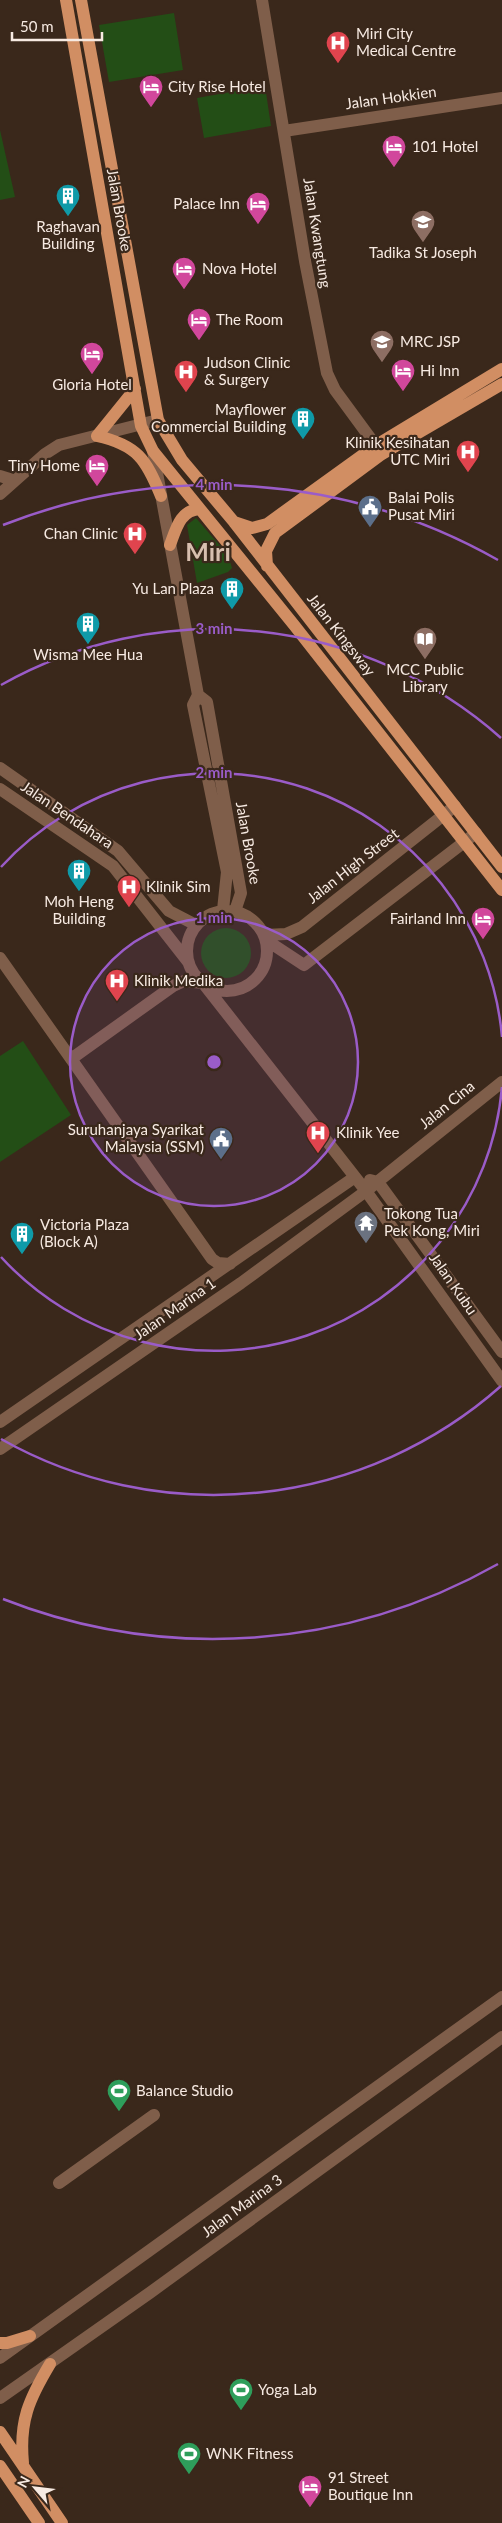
<svg xmlns="http://www.w3.org/2000/svg" width="502" height="2523" viewBox="0 0 502 2523" font-family="Lato,sans-serif">
<style>
.green{fill:#234e16}
.lines{fill:none;stroke-linecap:round;stroke-linejoin:round}
.minor{stroke:#7f5e4a;stroke-width:12}
.major{stroke:#d18e63;stroke-width:12}
.ring{fill:none;stroke:#9a5cc8;stroke-width:2.5}
.labels{text-anchor:middle;stroke-width:4.5;stroke-linejoin:round;paint-order:stroke}
.poi-label{font-size:15px;fill:#f7eae2;stroke:#3a281b;text-anchor:start}
.street-label{font-size:15px;fill:#f7eae2;stroke:#3a281b}
.town-label{font-size:25px;font-weight:bold;fill:#d8bfaf;stroke:#3a281b}
.centre{fill:#9a5cc8;stroke:#3a281b;stroke-width:2.5}
.ring-label{font-size:15px;text-anchor:middle;font-weight:bold;fill:#9a5cc8;stroke:#3a281b;stroke-width:4.5;stroke-linejoin:round;paint-order:stroke}
</style>
<rect width="100%" height="100%" fill="#3a281b"/>
<!-- green -->
<path class="green" d="M174,13l9,57 -74,12 -10,-57z
M265,86l6,40 -67,12 -7,-40z
M0,130l15,67 -15,3z
M196,518l32,37 4,13 -4,4 -31,11 -10,-58z
M201 953a25 25 0 1 1 50 0a25 25 0 1 1-50 0Z
M23,1041l48,74 -71,47v-106z"/>
<g class="lines">
<!-- minor -->
<path class="minor" d="M262,0l43,261 22,112 8,17 47,64
M284,131l218,-33
M153,451l45,244 -5,10 34,167 -4,38
M0,476l13,4
M0,494l45,-40 14,-9 99,-25
M198,695l9,7 34,191 -6,18
M0,768l118,83 51,60 27,14
M0,789l113,77 76,97
M187 951a40 40 0 1 1 80 0a40 40 0 1 1-80 0Z
M265,935l21,-1 16,-7 153,-121
M266,940l38,25 172,-132
M0,958l212,301 6,4 12,1
M71,1059l102,-73 11,-5 19,2 163,208 136,190
M370,1180l8,2 124,170
M0,1422l355,-245
M0,1449l241,-166 125,-92 136,-109
M59,2183l95,-68
M0,2358l502,-361
M0,2398l151,-106 351,-255"/>
<!-- major -->
<path class="major" d="M66,0l75,426 12,25 141,174 208,265
M81,0l77,420 24,40 52,62 268,345
M135,389l-38,47c40,9 49,23 64,60
M234,522l18,6 15,-4 108,-78 127,-77
M170,545c6,-16 10,-35 30,-36
M267,566l-1,-15 9,-18 107,-79 120,-70
M0,2343h7l23,-7
M0,2432l62,91
M23,2463c-4,-42 6,-64 27,-99
M0,2466l39,57"/>
</g>
<!-- distance rings -->
<circle cx="214" cy="1062" r="144" fill="#9a5cc8" fill-opacity=".12"/>
<g class="ring">
<circle cx="214" cy="1062" r="144"/>
<path d="M502 1087A289 289 0 0 1 1 1257M1 867A289 289 0 0 1 502 1037"/>
<path d="M501 1386A433 433 0 0 1 1 1439M1 685A433 433 0 0 1 501 738"/>
<path d="M498 1564A577 577 0 0 1 3 1599M3 525A577 577 0 0 1 498 560"/>
</g>
<!-- icons -->
<defs>
<symbol id="hospital-pin" viewBox="-11 -11 22 30"><path d="M0 17L-7.5 6A9.5 9.5 0 1 1 7.5 6Z" fill="#e0444e" stroke="#3a281b"/><path d="M-5-5h3v3.5h4V-5h3V5h-3V1.5h-4V5h-3Z" fill="#fff"/></symbol>
<symbol id="hotel-pin" viewBox="-11 -11 22 30"><path d="M0 17L-7.5 6A9.5 9.5 0 1 1 7.5 6Z" fill="#d1479c" stroke="#3a281b"/><path d="M-6-4.5h1.5V1H6V5H4.5V3h-9V5H-6ZM-4 0a1.8 1.8 0 1 1 3.6 0ZM.5 0V-2.5h3Q6-2.5 6 0Z" fill="#fff"/></symbol>
<symbol id="building-pin" viewBox="-11 -11 22 30"><path d="M0 17L-7.5 6A9.5 9.5 0 1 1 7.5 6Z" fill="#0f9aa8" stroke="#3a281b"/><path d="M-4-6H4V6H1V3H-1V6H-4ZM-2.5-4.3h1.7v1.8h-1.7ZM.8-4.3h1.7v1.8H.8ZM-2.5-1h1.7V.8h-1.7ZM.8-1h1.7V.8H.8Z" fill="#fff"/></symbol>
<symbol id="school-pin" viewBox="-11 -11 22 30"><path d="M0 17L-7.5 6A9.5 9.5 0 1 1 7.5 6Z" fill="#8d6e63" stroke="#3a281b"/><path d="M0-5L7-2L0 1L-7-2ZM-4 1L0 2.5L4 1V4Q0 6-4 4Z" fill="#fff"/></symbol>
<symbol id="civic-pin" viewBox="-11 -11 22 30"><path d="M0 17L-7.5 6A9.5 9.5 0 1 1 7.5 6Z" fill="#5c6f8a" stroke="#3a281b"/><path d="M-.6-6.5H3V-4.5H.6V-3L4-1V1h2V6H-6V1h2V-1L-.6-3ZM-1.2 2.5V6h2.4V2.5Z" fill="#fff"/></symbol>
<symbol id="library-pin" viewBox="-11 -11 22 30"><path d="M0 17L-7.5 6A9.5 9.5 0 1 1 7.5 6Z" fill="#8d6e63" stroke="#3a281b"/><path d="M-6-4Q-3-5.5-.7-3.5V5Q-3 3-6 4ZM6-4Q3-5.5 .7-3.5V5Q3 3 6 4Z" fill="#fff"/></symbol>
<symbol id="temple-pin" viewBox="-11 -11 22 30"><path d="M0 17L-7.5 6A9.5 9.5 0 1 1 7.5 6Z" fill="#6b7280" stroke="#3a281b"/><path d="M0-6L5-2H3V0L6.5 2.5H4V6H1.5V3h-3V6H-4V2.5H-6.5L-3 0V-2H-5Z" fill="#fff"/></symbol>
<symbol id="stadium-pin" viewBox="-11 -11 22 30"><path d="M0 17L-7.5 6A9.5 9.5 0 1 1 7.5 6Z" fill="#2e9e5b" stroke="#3a281b"/><path d="M0-5a6.5 5 0 1 0 0 10a6.5 5 0 1 0 0-10ZM-3.5-1.8h7v3.6h-7Z" fill="#fff"/></symbol>
</defs>
<g fill-rule="evenodd">
<use href="#hospital-pin" x="324" y="29" width="28" height="38"/>
<use href="#hotel-pin" x="137" y="73" width="28" height="38"/>
<use href="#hotel-pin" x="380" y="133" width="28" height="38"/>
<use href="#building-pin" x="54" y="182" width="28" height="38"/>
<use href="#hotel-pin" x="244" y="190" width="28" height="38"/>
<use href="#school-pin" x="409" y="208" width="28" height="38"/>
<use href="#hotel-pin" x="170" y="255" width="28" height="38"/>
<use href="#hotel-pin" x="185" y="306" width="28" height="38"/>
<use href="#school-pin" x="368" y="328" width="28" height="38"/>
<use href="#hotel-pin" x="78" y="340" width="28" height="38"/>
<use href="#hotel-pin" x="389" y="357" width="28" height="38"/>
<use href="#hospital-pin" x="172" y="358" width="28" height="38"/>
<use href="#building-pin" x="289" y="405" width="28" height="38"/>
<use href="#hospital-pin" x="454" y="438" width="28" height="38"/>
<use href="#hotel-pin" x="83" y="452" width="28" height="38"/>
<use href="#civic-pin" x="356" y="493" width="28" height="38"/>
<use href="#hospital-pin" x="121" y="520" width="28" height="38"/>
<use href="#building-pin" x="218" y="575" width="28" height="38"/>
<use href="#building-pin" x="74" y="610" width="28" height="38"/>
<use href="#library-pin" x="411" y="625" width="28" height="38"/>
<use href="#building-pin" x="65" y="857" width="28" height="38"/>
<use href="#hospital-pin" x="115" y="873" width="28" height="38"/>
<use href="#hotel-pin" x="469" y="905" width="28" height="38"/>
<use href="#hospital-pin" x="103" y="967" width="28" height="38"/>
<use href="#hospital-pin" x="304" y="1119" width="28" height="38"/>
<use href="#civic-pin" x="207" y="1125" width="28" height="38"/>
<use href="#temple-pin" x="352" y="1209" width="28" height="38"/>
<use href="#building-pin" x="8" y="1220" width="28" height="38"/>
<use href="#stadium-pin" x="105" y="2077" width="28" height="38"/>
<use href="#stadium-pin" x="227" y="2376" width="28" height="38"/>
<use href="#stadium-pin" x="175" y="2440" width="28" height="38"/>
<use href="#hotel-pin" x="296" y="2473" width="28" height="38"/>
</g>
<g class="labels">
<!-- poi labels -->
<g class="poi-label">
<text x="356" y="39">Miri City<tspan x="356" dy="17">Medical Centre</tspan></text>
<text x="168" y="92">City Rise Hotel</text>
<text x="412" y="152">101 Hotel</text>
<text x="240" y="209" text-anchor="end">Palace Inn</text>
<text x="68" y="232" text-anchor="middle">Raghavan<tspan x="68" dy="17">Building</tspan></text>
<text x="423" y="258" text-anchor="middle">Tadika St Joseph</text>
<text x="202" y="274">Nova Hotel</text>
<text x="216" y="325">The Room</text>
<text x="400" y="347">MRC JSP</text>
<text x="204" y="368">Judson Clinic<tspan x="204" dy="17">&amp; Surgery</tspan></text>
<text x="420" y="376">Hi Inn</text>
<text x="92" y="390" text-anchor="middle">Gloria Hotel</text>
<text x="286" y="415" text-anchor="end">Mayflower<tspan x="286" dy="17">Commercial Building</tspan></text>
<text x="450" y="448" text-anchor="end">Klinik Kesihatan<tspan x="450" dy="17">UTC Miri</tspan></text>
<text x="80" y="471" text-anchor="end">Tiny Home</text>
<text x="388" y="503">Balai Polis<tspan x="388" dy="17">Pusat Miri</tspan></text>
<text x="118" y="539" text-anchor="end">Chan Clinic</text>
<text x="214" y="594" text-anchor="end">Yu Lan Plaza</text>
<text x="88" y="660" text-anchor="middle">Wisma Mee Hua</text>
<text x="425" y="675" text-anchor="middle">MCC Public<tspan x="425" dy="17">Library</tspan></text>
<text x="146" y="892">Klinik Sim</text>
<text x="79" y="907" text-anchor="middle">Moh Heng<tspan x="79" dy="17">Building</tspan></text>
<text x="466" y="924" text-anchor="end">Fairland Inn</text>
<text x="134" y="986">Klinik Medika</text>
<text x="204" y="1135" text-anchor="end">Suruhanjaya Syarikat<tspan x="204" dy="17">Malaysia (SSM)</tspan></text>
<text x="336" y="1138">Klinik Yee</text>
<text x="384" y="1219">Tokong Tua<tspan x="384" dy="17">Pek Kong, Miri</tspan></text>
<text x="40" y="1230">Victoria Plaza<tspan x="40" dy="17">(Block A)</tspan></text>
<text x="136" y="2096">Balance Studio</text>
<text x="258" y="2395">Yoga Lab</text>
<text x="206" y="2459">WNK Fitness</text>
<text x="328" y="2483">91 Street<tspan x="328" dy="17">Boutique Inn</tspan></text>
</g>
<!-- street labels -->
<g class="street-label">
<text transform="translate(391 98) rotate(-8)" y="5">Jalan Hokkien</text>
<text transform="translate(119 210) rotate(80)" y="5">Jalan Brooke</text>
<text transform="translate(317 233) rotate(81)" y="5">Jalan Kwangtung</text>
<text transform="translate(341 635) rotate(52)" y="5">Jalan Kingsway</text>
<text transform="translate(67 815) rotate(34)" y="5">Jalan Bendahara</text>
<text transform="translate(248 843) rotate(80)" y="5">Jalan Brooke</text>
<text transform="translate(353 866) rotate(-38)" y="5">Jalan High Street</text>
<text transform="translate(447 1105) rotate(-39)" y="5">Jalan Cina</text>
<text transform="translate(453 1284) rotate(55)" y="5">Jalan Kubu</text>
<text transform="translate(175 1309) rotate(-35)" y="5">Jalan Marina 1</text>
<text transform="translate(242 2206) rotate(-36)" y="5">Jalan Marina 3</text>
</g>
<!-- town labels -->
<g class="town-label">
<text x="208" y="561">Miri</text>
</g>
</g>
<circle cx="214" cy="1062" r="8" class="centre"/>
<g class="ring-label">
<text x="214" y="490">4 min</text>
<text x="214" y="634">3 min</text>
<text x="214" y="778">2 min</text>
<text x="214" y="923">1 min</text>
</g>
<!-- north arrow -->
<g transform="translate(35 2488) rotate(298)" stroke="#3a281b" stroke-width="4" paint-order="stroke">
<path d="M0-4L9 19L0 12L-9 19Z" fill="#f7eae2"/>
<text y="-8" font-size="14" font-weight="bold" text-anchor="middle" fill="#f7eae2">N</text>
</g>
<!-- scale -->
<path d="M12 32v8h90v-8" fill="none" stroke="#f7eae2" stroke-width="2.5"/>
<text x="20" y="32" font-size="15" fill="#f7eae2" stroke="#3a281b" stroke-width="4" paint-order="stroke">50 m</text>
</svg>
